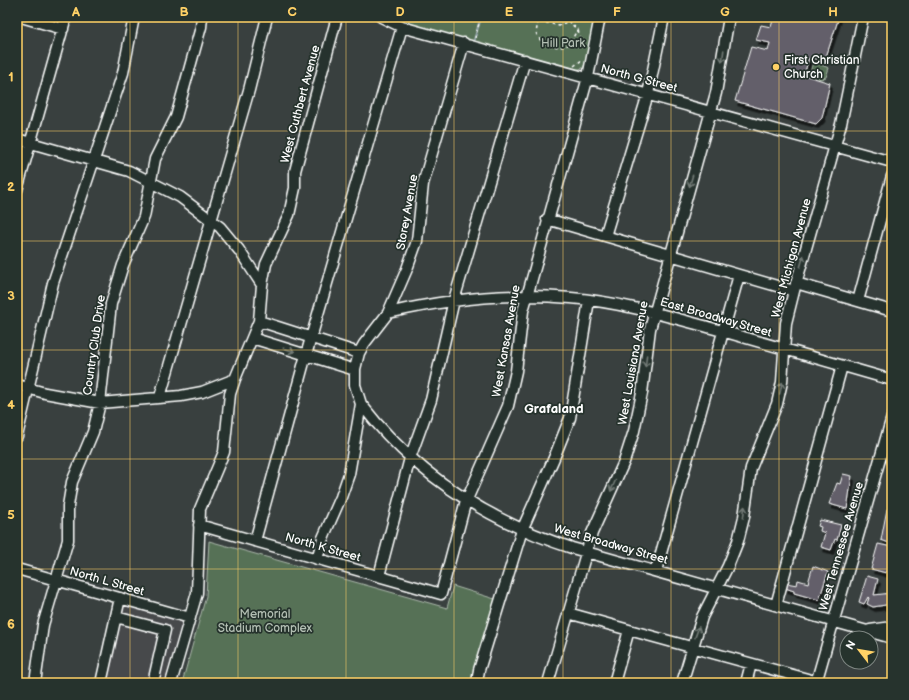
<svg xmlns="http://www.w3.org/2000/svg" width="909" height="700" viewBox="0 0 909 700" font-family="'Balsamiq Sans',sans-serif">
<style>
.built{fill:#46494c}
.green{fill:#577157;stroke:#abb8ab}
.lines{fill:none;stroke-linecap:round;stroke-linejoin:round}
.stream{stroke:#94a4aa;stroke-width:2.5}
.building{fill:#645f6a;stroke:#fff;filter:url(#shadow)}
.minor-casing{stroke:#fff;stroke-width:13}
.path{stroke:#fff;stroke-width:1.5;stroke-dasharray:3 3;stroke-linecap:butt}
.minor{stroke:#26332d;stroke-width:10}
.oneway{stroke:#727a76}
.grid{fill:none;stroke:#ffd166;stroke-width:1;stroke-opacity:0.55}
.poi-dot{fill:#ffd166;stroke:#26332d;stroke-width:1.5}
.labels{text-anchor:middle;stroke-width:3.5;stroke-linejoin:round;paint-order:stroke}
.park-label{font-size:12px;fill:#b3bfb3;stroke:#26332d}
.poi-label{font-size:12px;fill:#fff;stroke:#26332d;text-anchor:start}
.street-label{font-size:12px;fill:#fff;stroke:#26332d}
.neighbourhood-label{font-size:13px;font-weight:bold;fill:#fff;stroke:#26332d}
.neatline{fill:none;stroke:#ffd166;stroke-width:1.5}
.grid-label{font-size:13px;text-anchor:middle;font-weight:bold;fill:#ffd166}
</style>
<defs>
<filter id="shadow"><feDropShadow dx="2.5" dy="4.5" stdDeviation="0" flood-color="#0009"/></filter>
</defs>
<rect width="100%" height="100%" fill="#39403f"/>
<filter id="ink" filterUnits="userSpaceOnUse"><feTurbulence type="fractalNoise" baseFrequency=".025" numOctaves="2"/><feDisplacementMap in="SourceGraphic" scale="8" xChannelSelector="R" yChannelSelector="G"/><feConvolveMatrix kernelMatrix="1 2 1 2 8 2 1 2 1" color-interpolation-filters="sRGB"/></filter>
<g filter="url(#ink)">
<!-- built -->
<path class="built" d="M121,598l68,20 -19,65h-69z"/>
<!-- green -->
<path class="green" d="M386,17h210l-7,37 -6,14 -15,4z
M813,62l16,6 -3,9 -5,2 -8,-3 1,-3 -4,-1z
M209,541l238,67 6,-22 45,14 -22,83h-294l24,-87z"/>
<g class="lines">
<!-- stream -->
<path class="stream" d="M473,44l8,-27"/>
</g>
<!-- building -->
<path class="building" d="M774,17h65l-14,43 -16,-2 -5,17 26,8 -8,35 -6,6 -81,-23 16,-54 17,4 2,-8 -14,-3 5,-15 10,2z
M843,474l9,2 -5,33 -18,-5 8,-21 3,1z
M887,509l5,1v34l-11,-4z
M820,520l21,5 -4,15 -2,-1 -4,11 -10,-3 4,-14 -5,-2 1,-4 -3,-1z
M878,544l14,3 -4,15 3,1 -2,9 -3,-1v2l-15,-4z
M813,566l15,6 -9,28 -25,-7v-2l-9,-3 1,-5 11,2 1,-5 10,3z
M867,576l11,3 -4,16 18,-2v11l-19,3 -6,-3 2,-6 -1,-1 -4,7 -5,-2z"/>
<g class="lines">
<defs>
<path id="minor" d="M21,17l42,12
M381,17l21,10 490,135
M17,139l112,32 51,26 40,30 19,23 23,35
M17,190l49,-173
M547,219l58,17 43,-142 16,-77
M605,236l189,55
M796,283l96,28
M858,301l34,-125
M388,313c60,-14 121,-21 183,-15 49,4 96,18 144,31 59,17 118,34 177,51
M259,321l100,32
M252,338l103,32
M17,385l28,8 55,10 81,-7 21,-4 33,-13
M160,397l89,-307 18,-73
M361,404c54,70 127,117 211,144l320,90
M17,436l36,-153 70,-210 11,-56
M199,525l242,69 24,-90 43,-98 8,-35 7,-60 65,-234 12,-60
M255,541l51,-186 96,-328
M317,559l6,-21 18,-41 8,-23 12,-70 -6,-19v-16l4,-16 5,-9 24,-31 19,-44 10,-28 6,-57 41,-141
M17,569l173,49
M656,571l83,-296
M379,576l31,-118 21,-58 23,-100 71,-240
M776,605l66,-239
M568,613l61,17 -15,53
M116,617l49,13 -12,53
M629,630l193,53
M870,630l22,-3
M35,683l8,-58 25,-85v-34l4,-24 21,-50 7,-29 11,-99 12,-39 21,-48 11,-58 21,-42 25,-90 1,-10
M101,683l19,-85
M171,683l26,-90 3,-84 24,-57 6,-58 5,-15 24,-58 3,-36 4,-21 23,-49 6,-27v-17l42,-154
M477,683l2,-13 43,-140 32,-72 16,-40 19,-118
M548,683l44,-150 32,-71 10,-31 8,-38 8,-64 66,-236 13,-76
M682,683l20,-66 26,-51 10,-25 6,-24 7,-49 26,-64 5,-22 4,-59 8,-32 47,-167 22,-107
M746,683l5,-19
M816,683l76,-266"/>
</defs>
<!-- minor casing -->
<use href="#minor" class="minor-casing"/>
<!-- path -->
<path class="path" d="M473,17l7,3 -5,18
M480,20c27,0 53,-2 79,6l9,-5 10,9c-4,4 -5,9 -8,13 -6,7 -19,3 -26,0 -4,-2 -6,-7 -8,-10l2,-11
M578,30l3,11 4,1
M574,66l8,-6"/>
<!-- minor -->
<use href="#minor" class="minor"/>
</g>
<!-- one-way arrows -->
<defs><path id="oneway-shaft" d="M-6 0H5M1.5-3L5.5 0L1.5 3" fill="none" stroke-width="1.6" stroke-linecap="round" stroke-linejoin="round"/></defs>
<g class="oneway">
<use href="#oneway-shaft" transform="translate(723 56) rotate(97)"/>
<use href="#oneway-shaft" transform="translate(691 181) rotate(106)"/>
<use href="#oneway-shaft" transform="translate(802 261) rotate(-74)"/>
<use href="#oneway-shaft" transform="translate(289 350) rotate(18)"/>
<use href="#oneway-shaft" transform="translate(646 361) rotate(96)"/>
<use href="#oneway-shaft" transform="translate(781 388) rotate(-78)"/>
<use href="#oneway-shaft" transform="translate(613 486) rotate(114)"/>
<use href="#oneway-shaft" transform="translate(744 512) rotate(-83)"/>
<use href="#oneway-shaft" transform="translate(697 632) rotate(-70)"/>
</g>
</g>
<!-- grid -->
<path class="grid" d="M130,17v666M238,17v666M346,17v666M454,17v666M563,17v666M671,17v666M779,17v666M17,131h875M17,241h875M17,350h875M17,459h875M17,569h875"/>
<!-- markers -->
<circle class="poi-dot" cx="776" cy="67" r="4"/>
<g class="labels">
<!-- park labels -->
<g class="park-label">
<text x="563" y="47">Hill Park</text>
<text x="265" y="618">Memorial<tspan x="265" dy="14">Stadium Complex</tspan></text>
</g>
<!-- poi labels -->
<g class="poi-label">
<text x="784" y="64">First Christian<tspan x="784" dy="14">Church</tspan></text>
</g>
<!-- street labels -->
<g class="street-label">
<text transform="translate(639 78) rotate(15)" y="4">North G Street</text>
<text transform="translate(300 104) rotate(-75)" y="4">West Cuthbert Avenue</text>
<text transform="translate(407 212) rotate(-80)" y="4">Storey Avenue</text>
<text transform="translate(791 258) rotate(-75)" y="4">West Michigan Avenue</text>
<text transform="translate(716 317) rotate(16)" y="4">East Broadway Street</text>
<text transform="translate(506 341) rotate(-80)" y="4">West Kansas Avenue</text>
<text transform="translate(94 345) rotate(-82)" y="4">Country Club Drive</text>
<text transform="translate(633 363) rotate(-80)" y="4">West Louisiana Avenue</text>
<text transform="translate(611 544) rotate(16)" y="4">West Broadway Street</text>
<text transform="translate(841 546) rotate(-74)" y="4">West Tennessee Avenue</text>
<text transform="translate(323 547) rotate(16)" y="4">North K Street</text>
<text transform="translate(107 581) rotate(16)" y="4">North L Street</text>
</g>
<!-- neighbourhood labels -->
<g class="neighbourhood-label">
<text x="554" y="413">Grafaland</text>
</g>
</g>
<!-- margin -->
<rect width="909" height="700" fill="none" stroke="#26332d" stroke-width="44"/>
<!-- north arrow -->
<g transform="translate(859 650) rotate(301)"><circle r="19" fill="#26332d" stroke="#7d8581"/>
<path d="M0-3L7 15L0 10L-7 15Z" fill="#ffd166"/>
<text y="-6" font-size="11" font-weight="bold" text-anchor="middle" fill="#ffffff">N</text>
</g>
<rect x="22" y="22" width="865" height="656" class="neatline"/>
<g class="grid-label">
<text x="76" y="16">A</text>
<text x="184" y="16">B</text>
<text x="292" y="16">C</text>
<text x="400" y="16">D</text>
<text x="509" y="16">E</text>
<text x="617" y="16">F</text>
<text x="725" y="16">G</text>
<text x="833" y="16">H</text>
<text x="11" y="81">1</text>
<text x="11" y="191">2</text>
<text x="11" y="300">3</text>
<text x="11" y="409">4</text>
<text x="11" y="519">5</text>
<text x="11" y="628">6</text>
</g>
</svg>
